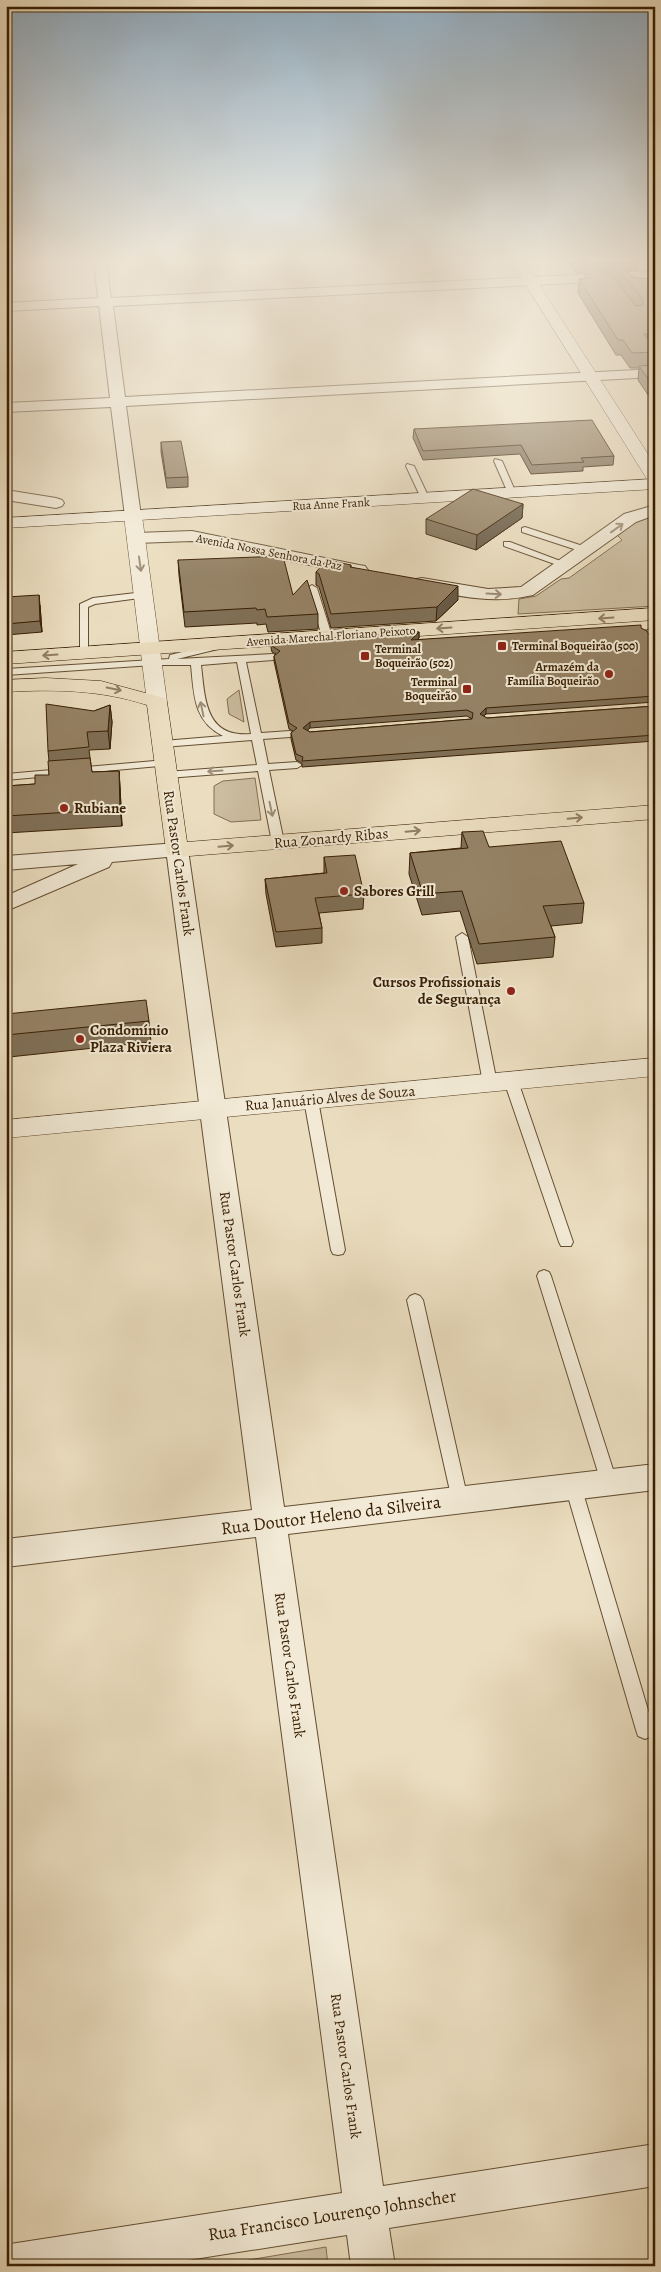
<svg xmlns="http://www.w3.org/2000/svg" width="661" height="2272" viewBox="0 0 661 2272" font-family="Alegreya,serif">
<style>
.green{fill:#ccbda0;stroke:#826e52}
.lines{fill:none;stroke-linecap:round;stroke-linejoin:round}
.service-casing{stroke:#644e32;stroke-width:2}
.minor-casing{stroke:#644e32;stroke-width:2}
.tertiary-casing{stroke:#644e32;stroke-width:1}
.secondary-casing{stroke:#371e03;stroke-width:1}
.primary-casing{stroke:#371e03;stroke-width:1}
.service{fill:#f2ead6;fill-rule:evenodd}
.minor{fill:#f2ead6;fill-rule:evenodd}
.tertiary{fill:#f2ead6;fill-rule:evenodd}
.secondary{fill:#f2ead6;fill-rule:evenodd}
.primary{fill:#ebdec0;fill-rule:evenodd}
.wall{fill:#807057;stroke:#371e03;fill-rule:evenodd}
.shaded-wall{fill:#685b47;stroke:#371e03}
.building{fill:#958265;stroke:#371e03;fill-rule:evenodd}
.oneway{stroke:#9e8e77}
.oneway2{stroke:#917e62}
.poi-dot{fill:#8f2418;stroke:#f2ead6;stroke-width:2}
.labels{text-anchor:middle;stroke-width:4;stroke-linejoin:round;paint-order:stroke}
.far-street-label{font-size:12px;fill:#371e03;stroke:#f2ead6}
.far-poi-label{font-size:12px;font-weight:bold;fill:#371e03;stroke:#f2ead6;text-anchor:start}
.poi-label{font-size:15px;font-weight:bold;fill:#371e03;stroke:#f2ead6;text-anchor:start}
.street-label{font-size:15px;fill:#371e03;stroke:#f2ead6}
.near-street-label{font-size:18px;fill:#371e03;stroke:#f2ead6}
</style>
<rect width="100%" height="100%" fill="#ebdec0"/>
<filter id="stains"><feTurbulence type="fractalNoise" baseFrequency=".004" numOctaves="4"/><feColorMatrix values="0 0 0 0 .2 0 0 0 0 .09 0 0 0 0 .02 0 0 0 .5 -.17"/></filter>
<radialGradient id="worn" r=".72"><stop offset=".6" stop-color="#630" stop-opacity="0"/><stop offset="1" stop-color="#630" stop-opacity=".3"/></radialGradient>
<!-- green -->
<path class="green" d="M655,515v91l-137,8 1,-15 17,-3 25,-17 8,-1 53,-38 -5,-5 19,-14z
M239,690l5,32 -15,-8 -2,-15z
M255,778l6,42 -30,2 -17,-8v-28l9,-5z
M326,2247l2,19h-115z"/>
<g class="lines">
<defs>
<path id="service" d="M651,261h4v3z
M495,459l7,2 14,32 -1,2 -7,-2 -14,-32z
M407,464l7,2 15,32 -1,2 -7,-2 -15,-32z
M525,527l64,21 2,2 -8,2 -61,-20v-4z
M504,542h6l61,23 -8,2 -59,-21z
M312,585l5,3 15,48 -2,2h-6l-2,-2 -15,-48z
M144,592l5,3 -2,2 -52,7 -7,3v45l-2,2h-6v-50l13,-6z
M655,628v6l-9,1 -5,-3z
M215,644l5,3 -2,2 -41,10 96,-5 5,3 -5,3 -27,2 15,71 29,-2 5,3 -5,3 -27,2 5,25 29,-2 5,3 -5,3 -28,2 15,72 -2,2h-8l-2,-2 -14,-71 -91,7 -5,-3 5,-3 90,-7 -5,-25 -89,7 -5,-3 5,-3 60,-5c-30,-15 -29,-42 -32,-71h-38l-147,10v-6l163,-10 1,-4zM237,662l14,72c-46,4 -46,-35 -50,-69z
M166,760l4,1v4l-164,15v-6z
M462,933l6,4 29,146 -7,4 -7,-4 -27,-146z
M511,1077l7,4 55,161 -2,4h-10l-2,-4 -55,-161z
M311,1095l7,5 27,150 -2,4 -5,1 -5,-1 -2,-4 -27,-150z
M544,1270l5,2 2,4 66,206 -2,5 -6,2 -6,-2 -2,-5 -64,-206 2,-4z
M415,1294l5,2 3,4 45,200 -2,5 -6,2 -6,-2 -2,-5 -45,-200 3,-4z
M573,1479l6,2 2,5 73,244 -2,6 -7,3 -7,-3 -2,-6 -71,-244 2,-5z"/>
<path id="minor" d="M94,261h12l5,37 544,-27v8l-542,27 12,91 530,-28v8l-529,29 15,110 -2,4h-12l-2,-4 -14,-109 -105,5v-9l104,-5 -11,-92 -93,5v-8l92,-5z
M6,490l50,8 6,2 2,3 -2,3 -6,2 -50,-8z
M655,505v10l-19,7 -103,73c-38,9 -73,2 -111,-7l-6,-1 -3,-4 3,-4 6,-1 66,11 33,-2 103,-73z
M192,531l167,34 6,1 3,4 -3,4 -6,1 -167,-34 -56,2 -6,-1 -3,-4 3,-4 6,-1z
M177,843l8,2 3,5 96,657 371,-43v26l-367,44 95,652 272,-42v42l-266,42 6,38h-44l-4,-31 -197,31h-144v-20l4,-2 332,-51 -86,-656 -250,30v-28l246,-29 -85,-653 -55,5 -3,5 -103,44v-15l72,-32 -72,6v-14z"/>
<path id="tertiary" d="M511,261h13l131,204v19l-6,-1 -2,-4z
M133,511l6,1 3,4 25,186 -3,4 -7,2 -7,-2 -3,-4 -23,-186 3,-4z
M655,1058v18l-649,62v-18z"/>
<path id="secondary" d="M655,479v10l-649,39v-10z"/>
<path id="primary" d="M655,608v12l-649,44v-12z
M46,678l55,3 63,17 3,4 20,140 468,-37v14l-478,38 -8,-2 -3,-5 -19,-145c-46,-15 -92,-16 -141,-13v-12z"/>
</defs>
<!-- service casing -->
<use href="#service" class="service-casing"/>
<!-- minor casing -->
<use href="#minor" class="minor-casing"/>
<!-- tertiary casing -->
<use href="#tertiary" class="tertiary-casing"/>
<!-- secondary casing -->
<use href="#secondary" class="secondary-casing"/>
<!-- primary casing -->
<use href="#primary" class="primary-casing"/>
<!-- service -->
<use href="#service" class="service"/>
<!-- minor -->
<use href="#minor" class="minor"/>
<!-- tertiary -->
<use href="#tertiary" class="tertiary"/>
<!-- secondary -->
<use href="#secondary" class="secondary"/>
<!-- primary -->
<use href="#primary" class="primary"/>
</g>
<!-- wall -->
<path class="wall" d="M568,261h70v9l-12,1 7,6 22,3v125l-17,-25 1,-12h-9l-9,-13h-5l-38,-62 1,-14 6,-1v-5h-9zM608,271v4l-7,-3z
M414,429l200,27 -1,9 -30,2v4l-52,3 -11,-20 -97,6 -10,-22z
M161,442l27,35v10l-21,1 -6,-36z
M523,504l-1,14 -46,32 -50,-16v-15z
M178,560l115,35 25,19v15l-50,3 -2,-8 -9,1v-2l-72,4 -6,-52z
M351,565v2l107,33 -22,21 -105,7 -12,-41 -3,-2v-13z
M6,597l34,8 2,27 -36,3z
M641,628l14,18v56l-169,12 -3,2 4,2 168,-12v35l-353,26v-4l-6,-3 -5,-21v-6l2,-2 -4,-2 -15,-68v-5l2,-2 -4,-2 -1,-4v-6l148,-10v6l-2,2zM467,716l5,3 -162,13 -3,-2 3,-2z
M110,705l2,17 -2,27 -21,1 3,22 27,-1 1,16 2,39 -116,7v-47l29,-2 14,-9v-14l-1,-10 46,-40z
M462,832l27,15 95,56 -2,20 -31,3 4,11 -2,20 -76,7 -17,-53 -38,4 -13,-41 1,-21 51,-5z
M324,857l40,37 -1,15 -44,4 3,15v15l-46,4 -10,-53 -1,-15 59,-6z
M6,1014l143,7 2,21 -142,15 -3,-16z"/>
<!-- shaded-wall -->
<path class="shaded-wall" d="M523,504l-1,14 -46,32 1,-15z
M458,586v14l-22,21 1,-14z
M39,595l1,10 2,27 -2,-11z
M419,632v6l-8,8v-6z
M110,705l2,17 -2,27 -2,-18z
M486,708v6l-7,6 1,-6z
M310,722v6l-7,6v-6z
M119,771l1,16 2,39 -2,-17z"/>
<!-- building -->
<path class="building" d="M575,261h63l1,1 -62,3z
M623,268l10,9 22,3v54h-11l11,15v3l-23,1 -9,-13h-5l-39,-61 12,-1 -5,-8 10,-1 19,10 21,27 7,-1v-6l-21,-25 -13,-5z
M655,365v24l-16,-23z
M592,420l22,36 -33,2 3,4 -52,3 -11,-20 -98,6 -9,-22z
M181,441l7,36 -22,1 -5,-36z
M473,489l50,15 -46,31 -51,-16z
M283,556l10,39 14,-15 11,34 -51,3 -2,-8 -8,1 -1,-2 -72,4 -6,-52z
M327,560l24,5 -1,2 108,19 -21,21 -106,7 -12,-40 -3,-2z
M39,595l1,26 -34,3v-27z
M641,625v3l6,3 8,15v50l-169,12 -6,6 7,4 168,-12v29l-353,26 1,-4 -7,-3 -5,-21 6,-5 -8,-5 -15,-67 6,-5 -8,-5 -1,-4 148,-10 -8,8zM467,710l6,3 -1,6 -162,13 -7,-4 7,-6z
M46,704l48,7 16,-6 -2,26 -21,1 2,15 -41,4z
M90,758l2,14 27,-1 1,38 -114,7v-30l29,-2v-9h14l-1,-14z
M483,831l6,16 72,-6 23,62 -41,3 12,31 -76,7 -17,-53 -39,3 -13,-41 58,-5 -6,-16z
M355,855l9,39 -49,4 7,30 -46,4 -11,-53 62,-6 -3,-16z
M146,1000l3,21 -143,14v-21z"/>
<!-- one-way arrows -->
<defs><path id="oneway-shaft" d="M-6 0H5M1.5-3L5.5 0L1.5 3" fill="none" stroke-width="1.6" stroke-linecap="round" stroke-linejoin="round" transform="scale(1.25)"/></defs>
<g class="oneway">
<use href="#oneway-shaft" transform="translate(617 528) rotate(-36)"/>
<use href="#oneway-shaft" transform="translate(140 564) rotate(82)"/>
<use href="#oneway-shaft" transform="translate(494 594) rotate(3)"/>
<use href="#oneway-shaft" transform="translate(202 709) rotate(-102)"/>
<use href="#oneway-shaft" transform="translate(215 771) rotate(176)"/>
<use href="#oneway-shaft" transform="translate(271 809) rotate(78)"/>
</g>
<g class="oneway2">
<use href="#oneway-shaft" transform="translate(606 618) rotate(176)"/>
<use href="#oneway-shaft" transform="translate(444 628) rotate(176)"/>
<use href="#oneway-shaft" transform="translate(50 655) rotate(176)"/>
<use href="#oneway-shaft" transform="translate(114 689) rotate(12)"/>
<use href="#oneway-shaft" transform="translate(575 818) rotate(-5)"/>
<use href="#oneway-shaft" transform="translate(413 831) rotate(-5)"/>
<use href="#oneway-shaft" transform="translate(226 846) rotate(-5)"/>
</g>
<!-- sky -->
<linearGradient id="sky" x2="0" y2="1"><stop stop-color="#91abbe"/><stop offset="0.45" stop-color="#f6f0e3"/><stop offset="1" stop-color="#f6f0e3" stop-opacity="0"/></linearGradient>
<rect width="661" height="579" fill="url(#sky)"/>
<!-- markers -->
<g class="poi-dot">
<rect x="497" y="641" width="10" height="10" rx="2.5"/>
<rect x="360" y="651" width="10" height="10" rx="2.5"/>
<circle cx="609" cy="674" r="5"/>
<rect x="462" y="684" width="10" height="10" rx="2.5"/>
<circle cx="64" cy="808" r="5"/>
<circle cx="344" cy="891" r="5"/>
<circle cx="511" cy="991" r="5"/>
<circle cx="80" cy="1039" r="5"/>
</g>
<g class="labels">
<!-- far-street labels -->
<g class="far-street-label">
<text transform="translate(331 504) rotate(-3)" y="4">Rua Anne Frank</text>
<text transform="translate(269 552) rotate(11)" y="4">Avenida Nossa Senhora da Paz</text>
<text transform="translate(331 636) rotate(-4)" y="4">Avenida Marechal Floriano Peixoto</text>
</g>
<!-- far-poi labels -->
<g class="far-poi-label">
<text x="512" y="650">Terminal Boqueirão (500)</text>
<text x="375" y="653">Terminal<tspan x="375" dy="14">Boqueirão (502)</tspan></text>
<text x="599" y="671" text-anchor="end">Armazém da<tspan x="599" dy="14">Família Boqueirão</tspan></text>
<text x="457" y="686" text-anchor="end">Terminal<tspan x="457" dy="14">Boqueirão</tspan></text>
</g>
<!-- poi labels -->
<g class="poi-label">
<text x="74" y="813">Rubiane</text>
<text x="354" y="896">Sabores Grill</text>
<text x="501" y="987" text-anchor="end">Cursos Profissionais<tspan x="501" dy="17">de Segurança</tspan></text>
<text x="90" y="1035">Condomínio<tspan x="90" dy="17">Plaza Riviera</tspan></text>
</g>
<!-- street labels -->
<g class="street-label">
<text transform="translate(331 838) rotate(-5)" y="5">Rua Zonardy Ribas</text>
<text transform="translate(179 863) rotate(82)" y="5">Rua Pastor Carlos Frank</text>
<text transform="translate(330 1098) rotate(-5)" y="5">Rua Januário Alves de Souza</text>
<text transform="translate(235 1264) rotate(82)" y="5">Rua Pastor Carlos Frank</text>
<text transform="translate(290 1665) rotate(82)" y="5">Rua Pastor Carlos Frank</text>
<text transform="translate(346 2066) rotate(82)" y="5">Rua Pastor Carlos Frank</text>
</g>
<!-- near-street labels -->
<g class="near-street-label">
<text transform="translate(331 1515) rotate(-7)" y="6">Rua Doutor Heleno da Silveira</text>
<text transform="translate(332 2215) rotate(-9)" y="6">Rua Francisco Lourenço Johnscher</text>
</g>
</g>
<!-- margin -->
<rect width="661" height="2272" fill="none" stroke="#ebdec0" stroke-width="25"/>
<rect x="8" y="8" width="646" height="2257" fill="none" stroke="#371e03" stroke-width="2.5"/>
<rect x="12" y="12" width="636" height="2247" fill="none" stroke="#371e03"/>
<rect width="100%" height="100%" filter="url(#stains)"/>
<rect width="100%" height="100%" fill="url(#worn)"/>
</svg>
